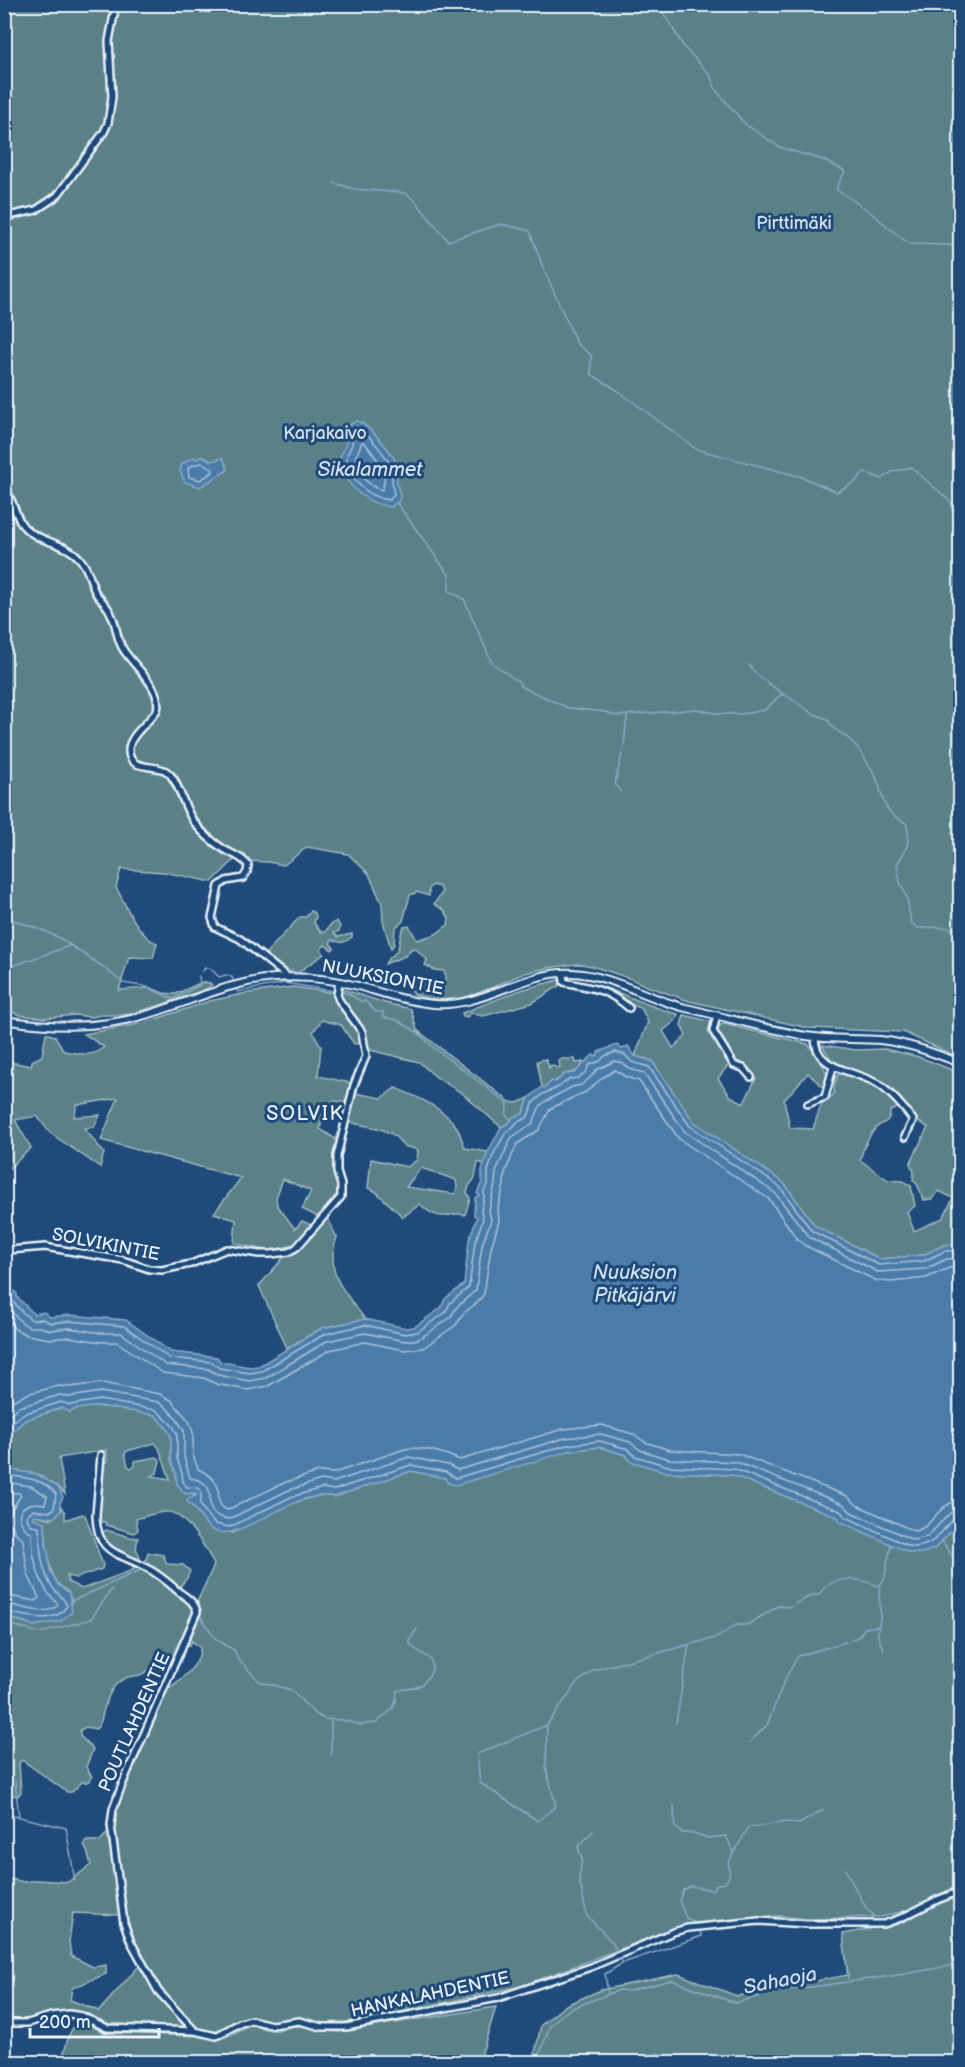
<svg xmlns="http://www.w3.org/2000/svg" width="965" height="2067" viewBox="0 0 965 2067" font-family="'Balsamiq Sans',sans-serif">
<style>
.green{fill:#5a8187;stroke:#a1b9c0;stroke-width:1.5;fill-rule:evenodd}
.water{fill:#4b7ca9;stroke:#8aabc9;stroke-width:1.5}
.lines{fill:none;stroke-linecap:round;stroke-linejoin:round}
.shore{stroke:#a9c2d8;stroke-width:1.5}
.stream{stroke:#8aabc9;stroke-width:1.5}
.minor-casing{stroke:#e8f1f8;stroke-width:10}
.tertiary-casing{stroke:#e8f1f8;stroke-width:10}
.minor{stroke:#1f4a7a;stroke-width:5}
.tertiary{stroke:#1f4a7a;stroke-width:6}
.labels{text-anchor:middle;stroke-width:6;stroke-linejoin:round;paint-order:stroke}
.park-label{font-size:18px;fill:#d3e0e7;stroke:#1f4a7a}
.street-label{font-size:18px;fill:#e8f1f8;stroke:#1f4a7a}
.water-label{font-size:20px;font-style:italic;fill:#d0dfec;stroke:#1f4a7a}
.neighbourhood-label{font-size:20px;letter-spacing:1.5px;fill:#e8f1f8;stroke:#1f4a7a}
</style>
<rect width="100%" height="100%" fill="#1f4a7a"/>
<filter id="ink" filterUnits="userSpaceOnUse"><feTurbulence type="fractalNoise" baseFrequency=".0167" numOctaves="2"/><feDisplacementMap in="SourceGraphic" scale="12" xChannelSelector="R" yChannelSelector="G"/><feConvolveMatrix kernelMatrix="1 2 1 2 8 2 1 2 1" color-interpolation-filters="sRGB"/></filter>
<g filter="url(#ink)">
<!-- green -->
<path class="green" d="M5,5h955v1053l-57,-26 -95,-4 -119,-27 -45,-16 -8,-4c-14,-5 -45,-17 -57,-17 -14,1 -47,6 -59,11 -38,16 -62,33 -105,20l-11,-12 -5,1 -3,-2 12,-4 33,11 5,-13 -2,-5 -10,-1 -9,-5 2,-5 -12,-12 -4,1 -6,7 -20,8c3,-7 11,-9 13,-16 3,-8 1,-14 6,-21l5,-1 8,14 19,-6 12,-9 1,-7 -5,-8 -10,-6 8,-11 -2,-6 -7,-2 -4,4v7l-12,-4 -7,3 -7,26 -8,7 -1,16 -3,5 -8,-28 -1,-17 -13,-30 -21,-20 -41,-7 -23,18 -16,-3 -21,-1 -2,-7 -2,2c-27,-14 -45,-31 -58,-58 -3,-5 -5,-20 -7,-22 -4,-5 -13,-11 -20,-12 -16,-3 -36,0 -21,-25l-6,-2c-5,5 -7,11 -6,18 5,18 29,14 43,20l19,43 12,16 36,25 -23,23 -48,-10 -43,-3 -5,18c8,16 24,51 41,56l-4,15 -24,-1 -10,33 32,-2 12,5 13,1 26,-12 8,1 2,2 -6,4 -48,17 -34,9h-23l-9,2 -17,-2 -30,3 -26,-3 -14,-6z
M311,911l4,2 1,4 -2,6 7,9h4l6,-8 6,-3 3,6 -1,4 -5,2 4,4 14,-3v3c-9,7 -10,6 -20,3l-2,3 4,5 -2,2 -7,-5 -4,4 3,5 -24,17 -1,3c-12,-4 -27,-10 -33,-21l34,-36h6z
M558,980l3,2 -2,4 -27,17 -49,13 -12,-3 -4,4 -4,-1 -1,-3 59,-23z
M584,982c33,6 61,25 94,32l-3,7 -12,10 10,17 13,-12 -5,-11 3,-10 29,7 -3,10 20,31 -12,15 12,18 14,7 12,-25 -13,-13 -7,-3 -18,-30 2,-7 4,-1 84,20 15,21 5,12 -5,10 -15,-14 -24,27 6,28 23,1 8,-24 8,-5 5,-7v-6l4,-13c25,-3 46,16 60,34l-8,3c0,13 -7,10 -14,17 -8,8 -13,21 -16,32l28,20 15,1 8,5 4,20 -8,6 7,19 29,-13 10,-20 -14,-7 -7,8 -8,1 -7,-16 -4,-4 1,-9 -4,-7 18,-37 -11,-6 -7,-11 -41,-34 -37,-15 -10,-16 34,5 29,-1 34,8 41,16v172h-16l-21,10 -43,4 -65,-33 -31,-43 -90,-61 -42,-61 -17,-5 13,-34 -7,-14 -10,-3 -16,-11z
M293,987l41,6c8,16 27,32 26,50l-6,1 -13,-19 -19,-5 -9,12 8,14 -3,30 33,7 -4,20 -11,-2 -11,5 -5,23 17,11 -3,30 5,21 -21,26 -16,-8 9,-18 -28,-12 -7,19 1,7 18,24 7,-8 9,4 -12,18 -29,8 -36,-8 2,-23 -22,-7 27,-35 -140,-38 17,-42 -41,7 -3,12 26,-2 -6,12 -10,1 20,25 -4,14 -50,-34 -13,-17 -22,4 16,28 -26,24v-111l26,5 1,-5 10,-5 4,-23 9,3 9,15c15,3 28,7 40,-4l-20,-13 60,-11 66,-22 32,-7z
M342,989l43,14 26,6 6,21 93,72 7,1 12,-5 -6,16 -10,3 -3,6 -9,4 -39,-34 -25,-15 -18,-16 -49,-12 -11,-30 -17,-21 -2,-3z
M546,1059l3,9 2,-3 6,3h3l-1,-7 3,-2h13l1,4 7,-1c-3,11 -10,10 -19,12l-2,3 -17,11 -3,-1 -5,-26z
M395,1088c22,9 46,18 61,38 4,6 6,15 9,22l23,4 -4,12 -6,-2 -3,16 -6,8 -2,7 3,5 -5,17c-9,-3 -13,1 -21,1 -9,1 -18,-6 -24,-12l-17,13 -28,-26 -7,-3 3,-29 36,8 10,-7 1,-10 -14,-4 -10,-11 -13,-6 -28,-6 -5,-3 7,-27 27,5zM421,1168l35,12 1,7 -2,7 -49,-7z
M327,1218c5,5 5,13 10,19 -13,37 7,54 28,82l-43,9 -35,20 -28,-62 26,-30 13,-5z
M91,1406l29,2 35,7 13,15 3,6v23l5,15 1,10 20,12 -10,4 8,7 7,12 30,14 61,-30 30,-9 11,3 77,-26 34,7 124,-27 30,-4 27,8 41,17 65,3 106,42 97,31 25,-26v364h-4l-41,22 -33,9 -75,2 -28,-3 -93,8 -164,62 -163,35 -36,2 -22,-6 -27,5 -20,-6 -16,4 -18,12 -24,-3 -34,-36 -25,-47 -10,-23 -4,-25 -8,-76 2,-18 51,-115c12,-9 33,-24 32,-41l-8,-7 -2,4 -8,1 -7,13c-13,3 -23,10 -35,16 -4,1 -10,1 -14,3 -12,5 -16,14 -20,25 -4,9 -3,20 -10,26l-10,-2 -6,3v6l13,13 -7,18 6,10 -4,5h-6l-10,10h-5l-45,-32 -3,3 2,29 -3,4 -13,-2 -1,-178c10,6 20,4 30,10l15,-4 23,-21c-2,-3 -2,-6 -4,-9 -2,-3 -8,-5 -11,-9 -10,-15 -11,-42 -12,-60l-13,-5 3,-3 17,4 9,-9v-3l4,5v8l17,-6 3,1 18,50 -1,4 -26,9 -9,-2 1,6 14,7 51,-19v-5l12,-2 3,-11 15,3 4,9 16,1 7,6 -3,7 -9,11 19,13 17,-37c-6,-14 -28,-51 -45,-53 -10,-1 -23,4 -33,7l2,11 -4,3 -28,-8 -1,-3h-6v-7l-2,-3 5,-51 5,1v-12l-48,8 6,36 -7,-7 -21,-13 -32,-5 1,-32 19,-17 36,-12 9,4 6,-3zM155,1443l4,5 11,31 -18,-3 5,-3 3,-13 -3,-3 -22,4v5l-4,2 -3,-2 -3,-12 2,-3z
M106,1530l24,7 8,1 -2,10 4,10 -2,3 -14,-4 -22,-15 -1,-9z
M109,1831l11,84 -47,-2 -4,29 2,14 22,11 13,-2v9l-34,14 -2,12 29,11 40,-45 19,31 29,32 -75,-4 -39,-13 -27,2 -18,7 -23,-2v-141l19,4 13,-2 31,2 23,-17 -3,-11 -4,-9 2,-4h14z
M960,1896v166h-427l8,-37 25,-20 35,-15 77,-16 59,22 111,-21 -5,-41 44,-9 53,-23z
M496,2007l-15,49 4,6h-311v-4h-17l-15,4h-81l8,-27 7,-13 -1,-4 30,15 95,3c25,8 28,-2 50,-11 10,1 19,7 29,5 7,-1 11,-5 19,-4 14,1 26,5 40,6z"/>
<!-- water -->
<path class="water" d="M357,421c11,3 33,29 38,39 5,9 1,15 2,23 2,13 8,15 -6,24 -23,-3 -47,-20 -51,-45 -1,-7 4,-11 6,-18 1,-6 0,-12 3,-19z
M203,456l8,5 12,-3 5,12 -28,17 -15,-5 -5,-11 2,-7 12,-7 2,2z
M617,1045l5,4 6,-3 7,10 17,5 42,61 90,61 31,43 65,33 43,-4 21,-10h16v277l-25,26 -12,5h-13l-71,-32 -1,-4 -106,-42 -65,-3 -37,-11 -4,-6 -27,-8 -30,4 -113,34 -8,-2 -3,-5 -34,-7 -77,26c-38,-11 -95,49 -122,33 -11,-7 -13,-21 -24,-27l-1,-3 10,-5 -2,-2 -10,1 -8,-10 -1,-10 -5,-15v-23l-3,-6 -13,-15 -55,-9 -24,3 -6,3 -9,-4 -36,12 -19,17 -1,9v-161h3l9,9v3l17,17 10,-2 6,5 19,-2 57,5 45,32 46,5 4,5 29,5 9,-1 63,-38 43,-9 41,9 8,-1 27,-19 4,-9 19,-15 5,-44 8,-23 -3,-2 1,-17 4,-3 -2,-2 5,-11v-12l6,-18 13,-25 8,-4 4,-6 10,-3 6,-16 13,-11 3,1 6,-7 5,1 8,-8 10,-1 19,-18 2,1 3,-1v-3z
M5,1469l32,5 21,13 5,10 -3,6 1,7 -7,8 -19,-3 -2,3 12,4 1,23 2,6 2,19 8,15 11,8 3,19 -11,9 -28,5c-9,-7 -19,-4 -28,-10z"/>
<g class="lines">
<!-- shore -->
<path class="shore" d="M357,427c9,3 34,34 35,44 1,9 -1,13 2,23l-4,6c-19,-1 -39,-18 -43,-38 -2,-7 3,-11 5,-18 1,-4 0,-9 1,-14z
M362,442l3,1c11,16 25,27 17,47 -15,-4 -22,-15 -28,-29z
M202,463l10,5 1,4 -13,8 -11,-3 -1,-9 5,-3z
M4,1291l17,20 11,9 10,-1 9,4 18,-2 55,5 45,32 43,4 7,6 31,5 12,-2 63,-37 40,-9 40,9 12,-2 28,-19 5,-10 19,-16 6,-45 8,-23 -2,-8 3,-14v-6l4,-7v-13l5,-16 13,-23 7,-5 4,-5 10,-4 7,-16 9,-8 16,-7 10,-8 9,-1 8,-6 3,-7 11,-4 5,-5 10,-4 10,3 7,7 17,5 41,59 90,61 32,44 67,34 45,-4 21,-10 15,-1
M4,1303l16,18 9,6h11l10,3 19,-2 33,5h19l45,32 42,4 10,6 31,6 17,-3 61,-37 38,-8 40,8 14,-2 31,-21 6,-10 20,-18 6,-45 9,-25 -2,-10 6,-26 1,-12 15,-34 22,-15 7,-17 6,-5 26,-14 9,-2 10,-8 5,-7 19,-9 7,2 8,6 14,4 40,58 91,62 34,44 69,35 47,-3 22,-10 13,-1
M4,1318l11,11 12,6 23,4 19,-2 32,5h16l46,31 41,5 12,6 31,6 21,-4 62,-36 35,-8 39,8 19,-2 33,-23 8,-12 14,-11 6,-8 7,-46 8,-27 -1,-14 6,-22 1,-12 12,-29 22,-14 11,-21 26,-13 10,-4 16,-14 13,-8 11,7 13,4 40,58 90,60 28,40 7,6 73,36 15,1 34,-4 23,-10 11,-1
M4,1407l10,-7 16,-7 29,-7 11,1 32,-4 58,11 11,6 18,21 4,11v23l5,14c8,4 15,8 19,16 4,10 -2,20 10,25l59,-28 33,-10 15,1 71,-24c16,-3 40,4 55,11l103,-31 39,-4 31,9 12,8 25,8 69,4 108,42 10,9 57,26c19,-2 23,-29 46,-30
M4,1419l15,-12 41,-12 9,2 32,-5 57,10 7,4 13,15 6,10v26l6,21c5,1 10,2 14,5 14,11 -6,32 25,36l60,-29 32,-10 13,2 75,-25 39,8 10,5 107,-32 36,-4 29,8 10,8 29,9 67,3 107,42 8,8 62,28 14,-3 23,-24 10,-3
M4,1431l5,-7 14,-10 38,-12 9,3 30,-5 56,10 17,16 4,8v24l5,15 1,9 4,5c16,0 16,3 13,17l7,11 8,9 15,3 61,-30 31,-9 12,2 77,-25 35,7 10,6 111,-33 33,-4 28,8 7,7 33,10 66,3 106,42 6,6 65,30c32,0 30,-26 49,-29
M4,1475c19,2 39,3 52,19l-2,15 -5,3 -16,-2 -5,4 -1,5 3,5 9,4c1,20 2,44 14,60 5,7 11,9 14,18 -13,21 -44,8 -63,6
M4,1482l27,4 16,10 -2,8c-26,-5 -35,15 -13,30 0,19 4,39 14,56 3,6 9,8 12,15 -13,13 -38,0 -54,-1
M4,1492l15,1 2,2 -9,14 -1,14 4,9 8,8 5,35 11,23 -3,3 -32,-6"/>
<!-- stream -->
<path class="stream" d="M658,4l26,43 26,28 6,15 29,34 34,23 44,13 22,11 -9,18 34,23 39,32 40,1 11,5
M334,183l20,6 52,4 10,9 32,39 53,-17 29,7 12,34 35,79 14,11v19l26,16 79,59 106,28 35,15 18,-10 9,-10 18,7 10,-7 19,-5 40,35 1,9 8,14
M397,503l52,72v16l15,8 28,64 28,20v3l48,22 37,4 11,4 81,-7 22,5h24l22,-4 14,-14 5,-2 28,19 15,6c10,15 11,10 23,21 9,7 16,21 22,30 15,24 4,39 34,53 6,17 0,27 -9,41l3,18 7,16 4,25 7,5 22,-1 20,3
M749,665c7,12 22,20 33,28
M620,791l-5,-7 9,-39 3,-28
M4,917l41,14 16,8 41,27 21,17 24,4 26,12 27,-14 -1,-9
M4,969l65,-23
M203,971l2,-3h5l9,9 7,-2 6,2 1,3
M237,990l1,2 46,-9 50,8
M342,992l7,2 13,8 3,-1 11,11h7v5l14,3 20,12 16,15 75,57 -2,11 5,5
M942,1541l12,18 6,3
M72,1601l71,-32 29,21
M795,1604l17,-9h7c12,-21 40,-17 60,-9
M199,1614l17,25 19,12 2,7 22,23 32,9 23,23 10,6 18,1 19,5 16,-2 16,-15 3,-7 1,-10c7,-3 16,-1 24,-6 4,-2 6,-7 9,-11 10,-22 -15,-17 -21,-33l8,-12
M4,1623l36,10 51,-14 21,-30
M850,1640l8,-3 7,-9 12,-2
M884,1650c-8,-15 -7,-16 -4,-31 2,-11 -3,-24 0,-34 2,-3 4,-5 5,-8 1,-10 4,-21 6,-32
M331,1720v35
M676,1723l13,-78
M547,1725l-1,43 10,38 -18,15 -58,-38 -3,-29 70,-29 31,-43 16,-12 124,-33 18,-12h11l31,-19 13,1
M750,1742l17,-17 19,-48 12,-21 48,-14
M674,1806l1,21 7,6h11l15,5 18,-2 8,16
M4,1814l15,3 -4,-36
M19,1817l47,11 9,53
M593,1831l-15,16 4,12 -3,19 8,38 26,27 4,9
M845,1869l22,41 6,4 -1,6
M695,1923l-9,-5 -7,-17 4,-11 8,-4 21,4 5,-6 8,-1c5,-6 6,-12 3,-20l20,-35 38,-6 13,2 24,-14
M623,1963l79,-27 -3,-6
M848,1979l-5,-45 27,-5v-2
M608,1993l-3,-19 18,-11 -3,-4
M537,2062l13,-36 8,-8 12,-9 49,-19 9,1 44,-11 63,23 39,-11 125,-17 61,-11
M641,2062l18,-9"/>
<defs>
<path id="minor" d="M4,217l32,-7 21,-14 47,-64 4,-9 4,-26 -3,-56 7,-37
M4,488c11,13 11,31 21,40 15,15 41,14 55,31 9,10 10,21 15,33 5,8 13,13 16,22 6,11 5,24 12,35 10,17 40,39 34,61 -8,13 -29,26 -28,41 0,20 25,13 37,20 12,7 18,38 28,51 8,11 20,21 31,28 8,4 17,7 23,15l-1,7 -4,6 -17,3 -7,5 -7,32 3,9 25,12 49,39
M563,973l1,9c28,6 43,7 65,26
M717,1015l-4,16 21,34 9,3 8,9
M815,1037c0,36 43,32 66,49 12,9 23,22 32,34l-8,17
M808,1104l17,-7 8,-30
M4,1248l5,2 36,-3 78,13 26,9 13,1 29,-6 36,-15 32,5h12l18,-2 8,-5 44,-50v-12l-4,-13v-16l17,-71 12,-29 -4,-24 -23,-32 -2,-5 2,-13
M101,1455l-5,60c1,39 21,37 49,52 12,6 24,16 34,25 7,5 16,10 18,20l-75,173 -9,24 -2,16 13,98 7,19 27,49 37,40
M4,2023h24l23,-7 18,-2 13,2 25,12 88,3 21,5 24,-13 11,-3 21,5 27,-4 23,6h24l152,-29 93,-31 82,-35 15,-4 71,-7 48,3h77l17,-6 36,-18 23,-9"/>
<path id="tertiary" d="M4,1020c48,8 96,9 142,-5 44,-13 82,-33 128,-37 28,-2 57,1 84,8 25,7 50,16 76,18 50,4 90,-34 139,-31 39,2 75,26 113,35 39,9 80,21 120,28 25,4 50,2 74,4 28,3 54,13 80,23"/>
</defs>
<!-- minor casing -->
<use href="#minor" class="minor-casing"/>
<!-- tertiary casing -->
<use href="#tertiary" class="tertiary-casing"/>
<!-- minor -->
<use href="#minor" class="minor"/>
<!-- tertiary -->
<use href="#tertiary" class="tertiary"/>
</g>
</g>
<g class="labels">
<!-- park labels -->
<g class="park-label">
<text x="794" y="229">Pirttimäki</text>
<text x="325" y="439">Karjakaivo</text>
</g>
<!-- street labels -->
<g class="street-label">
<text transform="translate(383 977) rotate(11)" y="6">NUUKSIONTIE</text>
<text transform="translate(106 1244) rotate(11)" y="6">SOLVIKINTIE</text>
<text transform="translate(134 1722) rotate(-66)" y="6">POUTLAHDENTIE</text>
<text transform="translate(430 1994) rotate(-12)" y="6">HANKALAHDENTIE</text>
</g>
<!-- water labels -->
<g class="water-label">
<text x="370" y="476">Sikalammet</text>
<text x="635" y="1279">Nuuksion<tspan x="635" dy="23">Pitkäjärvi</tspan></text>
<text transform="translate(780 1980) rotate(-11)" y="7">Sahaoja</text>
</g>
<!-- neighbourhood labels -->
<g class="neighbourhood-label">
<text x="305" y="1120">SOLVIK</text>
</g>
</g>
<!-- margin -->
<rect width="965" height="2067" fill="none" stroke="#1f4a7a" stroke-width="24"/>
<rect x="12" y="12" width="941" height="2043" fill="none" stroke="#e8f1f8" stroke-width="2" filter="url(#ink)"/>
<!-- scale -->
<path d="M30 2028v9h129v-9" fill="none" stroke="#e8f1f8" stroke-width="3"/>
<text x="39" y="2028" font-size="18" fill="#e8f1f8" stroke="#1f4a7a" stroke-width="4.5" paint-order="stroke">200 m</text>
</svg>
